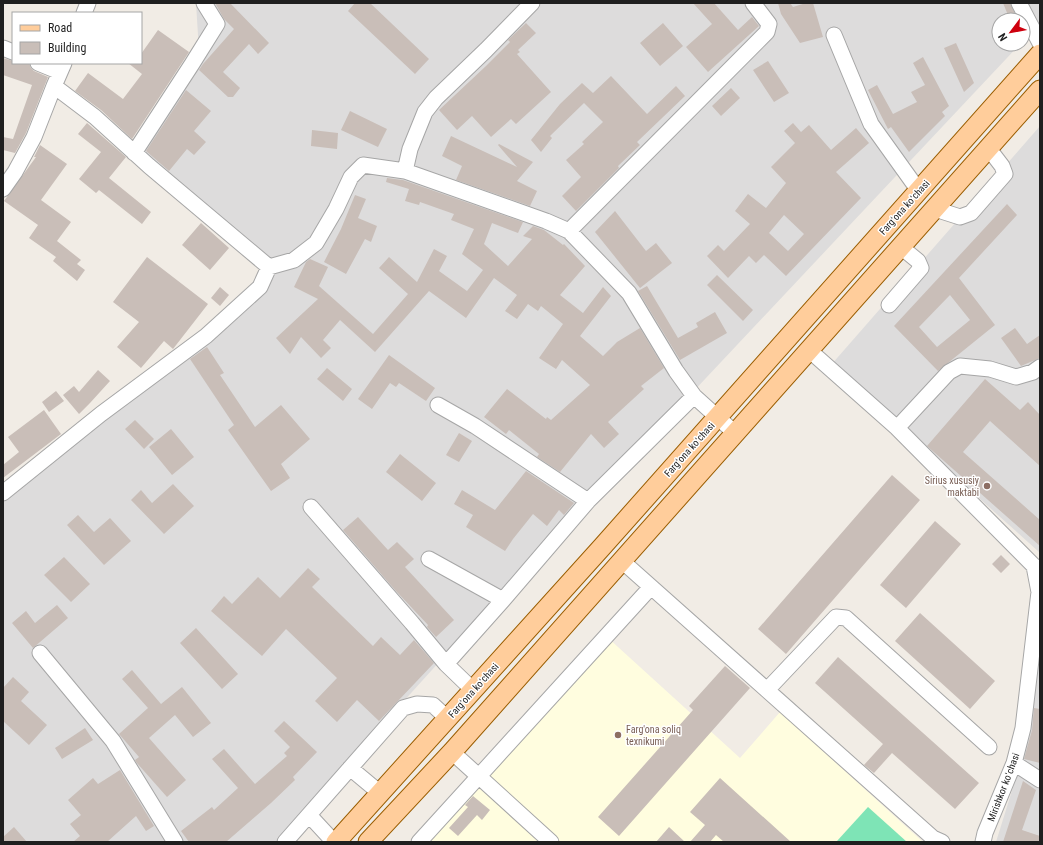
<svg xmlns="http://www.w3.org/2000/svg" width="1043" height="845" viewBox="0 0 1043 845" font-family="'Roboto Condensed',sans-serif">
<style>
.residential{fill:#dddcdc}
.education{fill:#fffddf}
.pitch{fill:#7ee4b6}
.building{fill:#c9beb8;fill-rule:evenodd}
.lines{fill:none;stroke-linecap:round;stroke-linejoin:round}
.minor-casing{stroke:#a6a6a6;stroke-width:17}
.major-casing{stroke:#9a5d00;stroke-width:21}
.minor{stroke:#fff;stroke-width:15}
.major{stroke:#ffcd9b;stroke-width:19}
.education-dot{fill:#8d6e63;stroke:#fff;stroke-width:1.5}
.labels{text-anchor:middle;stroke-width:3;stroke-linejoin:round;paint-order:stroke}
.street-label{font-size:10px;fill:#1f1f1f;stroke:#fff}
.education-label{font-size:10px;fill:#785e54;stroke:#fff;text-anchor:end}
</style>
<rect width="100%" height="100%" fill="#f1ece5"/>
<!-- residential -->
<path class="residential" d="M196,3h844v19l-17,19v-21h-24v24h21l-579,616 -165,182h-273v-340l266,-226 -140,-122 70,-103z
M1040,126v431l-1,-5 -208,-187z
M1040,631v211h-44l23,-74z"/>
<!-- education -->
<path class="education" d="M607,637l133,121 40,-46 143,130h-495z"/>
<!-- pitch -->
<path class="pitch" d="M868,807l39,35h-68l-2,-1z"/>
<!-- building -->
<path class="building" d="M215,3h15l39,40 -11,11 -9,-10 -26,28 17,16 -7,9h-5l-29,-27 4,-6 31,-35 -10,-10z
M355,3h15l59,56 -14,15 -67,-63z
M693,3h21l24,27 14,-13 7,9 -51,46 -22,-25 26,-23z
M778,3h12l3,4 13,-4h7l10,34 -23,6 -19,-29z
M1003,3h7l8,17h-8z
M526,23l10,10 -18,17 2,2 -3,2 34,38 -35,32 -5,-5 -20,18 -19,-21 -15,14 -18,-20 47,-44 24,-24 -2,-2z
M663,23l20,23 -23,20 -20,-23z
M158,30l31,22 -57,87 -31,-29 -26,-19 13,-18 35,26 19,-25 -14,-11h13v-9z
M956,43l18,40 -10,9 -20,-44z
M923,57l26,49 -7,6 3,4 -36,36 -18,-25 -3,2 -20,-39 9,-5 16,29 24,-12 -6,-10 14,-7 -12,-22z
M3,58l10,3v2h16l2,5 3,3 14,6 -22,56 -11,20 -12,-3v-13l10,2 19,-54 -29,-10z
M768,61l21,32 -15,9 -21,-32z
M611,76l36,38 29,-28 9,10 -48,46 3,3 -22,21 1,2 -43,43 -14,-15 19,-19 -15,-17 18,-16 -2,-2 21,-20 -19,-19 -34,33 2,2 -11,14 -10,-12 29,-36 22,-21 11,10z
M731,88l9,10 -19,18 -9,-10z
M186,90l25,21 -17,20 12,11 -12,13 -7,-6 -18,22 -23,-20z
M350,111l37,18 -9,18 -37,-17z
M87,123l39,34 -17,21 42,34 -9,12 -43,-34 -3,3 -17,-14 22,-27 -23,-18z
M793,123l8,9 8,-7 22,25 25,-22 13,15 -33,29 25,26 -75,78 -22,-21 -8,8 -7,-7 -21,22 -21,-22 11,-11 6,6 26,-27 -15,-13 13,-17 18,14 20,-25 -15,-16 24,-24 -11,-12zM784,215l20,19 -16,17 -19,-18z
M312,130l26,3 -1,16 -26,-3z
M451,136l66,31 -19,-22 1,-1 34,18 -16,19 20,10 -7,15 -74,-26 6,-14 -20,-10z
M40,145l27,19 -26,36 30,22 -14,19 24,19 -4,4 8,6 -8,11 -24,-20 3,-4 -27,-19 9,-13 -34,-24 32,-44h-2z
M387,178l16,2 120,42 -5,11 -26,-10 -8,21 24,22 24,-27 -9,-3 10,-10 11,4 19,15 1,-1 21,22 -25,29 23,18 20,-26 8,9 -31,40 23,20 14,-14 23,-14 24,40 -23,18 3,3 -36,33 11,12 -15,14 -13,-14 -31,38 -23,-15 2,-3 -30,-24 -3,4 -22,-17 23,-28 39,30 1,-2 4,3 39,-35 -28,-25 -6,9 -17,-11 24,-34 -22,-18 -3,5 -10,-7 -11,15 -12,-8 12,-16 -23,-17 -28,40 -37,-27 -54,61 -35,-32 -17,20 8,8 -10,10 -20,-21 -11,17 -14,-16 42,-39 -24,-12 12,-25 4,-3 18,8 -9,19 54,48 35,-40 -29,-26 10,-11 28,25 17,-33 13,7 -8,15 28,20 16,-21 -21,-16 12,-25 -23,-9 3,-6 -34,-12 -1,3 -14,-4 4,-12 -23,-7z
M355,195l11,4 -8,19 19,8 -6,16 -6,-3 -19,35 -22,-12 17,-33z
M1007,204l10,11 -58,63 36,47 -57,46 -44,-45zM950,295l20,25 -33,27 -18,-20z
M615,211l31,40 10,-8 16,20 -32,25 -45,-56z
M201,223l28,25 -19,22 -28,-25z
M147,257l61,47 -35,45 -9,-8 -23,27 -24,-21 22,-25 -26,-20z
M717,275l36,35 -10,11 -36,-36z
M647,286l31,52 20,-11 -2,-4 19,-11 12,21 -47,27 -42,-69z
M220,287l9,8 -9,11 -9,-8z
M1015,328l12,16 13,-9v23l-19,8 -20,-28z
M207,347l17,26 -4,2 35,52 26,-22 29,34 -29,25 9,14 -19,13 -43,-61 6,-5 -44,-66z
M389,355l46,33 -9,13 -27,-18 -3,4 -6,-4 -18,26 -14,-10z
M327,368l25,21 -9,12 -26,-22z
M98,370l12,11 -20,22 -11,11 -16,-19 11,-9 5,6z
M985,379l35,31 8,-8 12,13v51l-50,-45 -27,31 77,68v26l-113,-100z
M56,391l8,10 -15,11 -7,-10z
M44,410l17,24 -58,44v-13l16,-13 -11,-15z
M135,420l19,19 -10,10 -19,-20z
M171,429l23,28 -22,18 -23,-28z
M459,433l13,8 -13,21 -13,-7z
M400,454l36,29 -14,18 -36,-29z
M526,471l48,32 -10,12 -5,-5 -12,16 -14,-12 -20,25 -8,12 -39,-24 7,-12 -19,-11 8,-14 33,20z
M892,475l28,25 -134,154 -28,-25z
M173,484l21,22 -30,28 -33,-34 10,-10 11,13z
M78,515l16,17 16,-14 21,23 -27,24 -37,-40z
M358,517l30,33 9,-8 17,17 -9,8 49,53 -18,17 -9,-10 1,-2 -33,-35 -52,-60z
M935,521l26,23 -55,64 -26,-23z
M1001,555l9,9 -9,9 -9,-9z
M64,557l26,27 -19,18 -27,-27z
M308,568l12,11 -8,8 61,59 8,-9 19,18 14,-15 20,23 -55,58 -22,-21 -20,22 -22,-21 22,-23 -51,-49 -24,27 -51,-45 13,-15 8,8 26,-27 22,21z
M57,605l11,13 -35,30 -21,-25 14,-12 9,12z
M920,613l75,68 -25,28 -75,-68z
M196,628l42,46 -16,15 -42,-46z
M838,657l141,126 -24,26 -63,-56 -18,20 -10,-8 19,-21 -68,-61z
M725,666l25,22 -131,148 -21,-19 95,-107 -4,-4z
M132,670l29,34 21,-17 29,36 -18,14 -18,-22 -26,23 37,42 -19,17 -31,-35 -1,-2 4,-3 -20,-23 29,-26 -26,-29z
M13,677l16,15 -8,9 26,24 -18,20 -26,-24v-33z
M1034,708l6,1v54l-16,-4 8,-29z
M284,721l33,31 -24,25 2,3 -24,23 -45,39h-37l-8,-11 31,-24 2,3 24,-22 -26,-29 12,-10 31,35 32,-28 -3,-3 6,-6 -16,-16z
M85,728l8,12 -31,19 -7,-11z
M120,770l34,56 -8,5 -10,-15 -29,26h-34l7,-6 -10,-12 11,-9 -13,-15 25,-22 5,6z
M720,778l71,64h-67l-8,-7 -6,7h-20l15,-17 -15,-13z
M1023,781l13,9 -14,40 18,6v6h-37z
M473,796l17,14 -8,10 -5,-5 -19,21 -9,-8 19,-21 -3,-2z
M14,827l13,15h-24v-5z
M669,827l16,15h-29z"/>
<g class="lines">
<defs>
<path id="minor" d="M532,3l-46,47 -50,48 -11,14 -15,37 -5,22 141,50 23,10 60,62 47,78 18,25 41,37
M1019,3l21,40
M84,13l4,-10
M834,35l37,89 48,67
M3,48l10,4
M38,63l22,9
M64,63l-10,23 41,31 54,49 120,101 25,-7 22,-17 20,-34 15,-32 12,-12 42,6
M134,153l58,-89 25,-40 -13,-21
M3,189l12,-17 19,-35 20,-51
M935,209l25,8 11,-4 34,-39 -3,-8 -13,-17
M569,231l198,-199 2,-8 -16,-21
M889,305l32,-37 -3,-7 -17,-14
M809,350l88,78 137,138 6,2
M438,405l37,21 113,75 106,-105
M897,428l52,-56 11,-6 30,3 26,8 17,-5 7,-5
M3,493l98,-79 105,-78 54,-49 9,-20
M311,507l101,116 34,41 57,-64 85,-99
M429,559l74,41
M622,561l311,277 9,4
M40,653l73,88 62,101
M446,664l27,26
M767,690l69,-73 10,1 143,129
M452,752l99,90
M1014,763l26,17
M350,768l30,25
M309,815l25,27
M285,842l118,-134 14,-4 16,1 14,13
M419,842l232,-255
M983,842l2,-9 29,-70 9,-35 16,-136 -5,-26"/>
<path id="major" d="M336,842l266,-295 438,-493
M368,842l84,-90 588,-662"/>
</defs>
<!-- minor casing -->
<use href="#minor" class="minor-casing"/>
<!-- major casing -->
<use href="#major" class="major-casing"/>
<!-- minor -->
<use href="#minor" class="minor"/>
<!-- major -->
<use href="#major" class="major"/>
</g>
<!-- markers -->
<g class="education-dot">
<circle cx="987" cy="486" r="4"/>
<circle cx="618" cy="735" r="4"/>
</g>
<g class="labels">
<!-- street labels -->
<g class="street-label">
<text transform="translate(904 207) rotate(-48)" y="4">Fargʻona koʻchasi</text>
<text transform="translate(689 449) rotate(-48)" y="4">Fargʻona koʻchasi</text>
<text transform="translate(473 690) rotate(-48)" y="4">Fargʻona koʻchasi</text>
<text transform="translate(1003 787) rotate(-69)" y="4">Mirishkor koʻchasi</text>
</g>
<!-- education labels -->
<g class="education-label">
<text x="979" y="484">Sirius xususiy<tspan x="979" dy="12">maktabi</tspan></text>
<text x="626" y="733" text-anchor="start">Farg'ona soliq<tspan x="626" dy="12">texnikumi</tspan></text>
</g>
</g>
<!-- border -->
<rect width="1043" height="845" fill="none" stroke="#1f1f1f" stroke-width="8"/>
<!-- legend -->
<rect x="12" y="12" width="130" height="52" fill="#ffffff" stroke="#a5a5a5"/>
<rect x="20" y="25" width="20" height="6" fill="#ffcd9b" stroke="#a5a5a5"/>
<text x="48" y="32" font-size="12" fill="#1f1f1f">Road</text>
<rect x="20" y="42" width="20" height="12" fill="#c9beb8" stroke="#a5a5a5"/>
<text x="48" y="52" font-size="12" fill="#1f1f1f">Building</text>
<!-- north arrow -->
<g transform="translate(1011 32) rotate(238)"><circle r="19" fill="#ffffff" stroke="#a5a5a5"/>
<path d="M0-3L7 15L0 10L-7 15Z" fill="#ce000e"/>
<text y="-6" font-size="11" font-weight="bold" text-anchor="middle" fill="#1f1f1f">N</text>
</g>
</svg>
